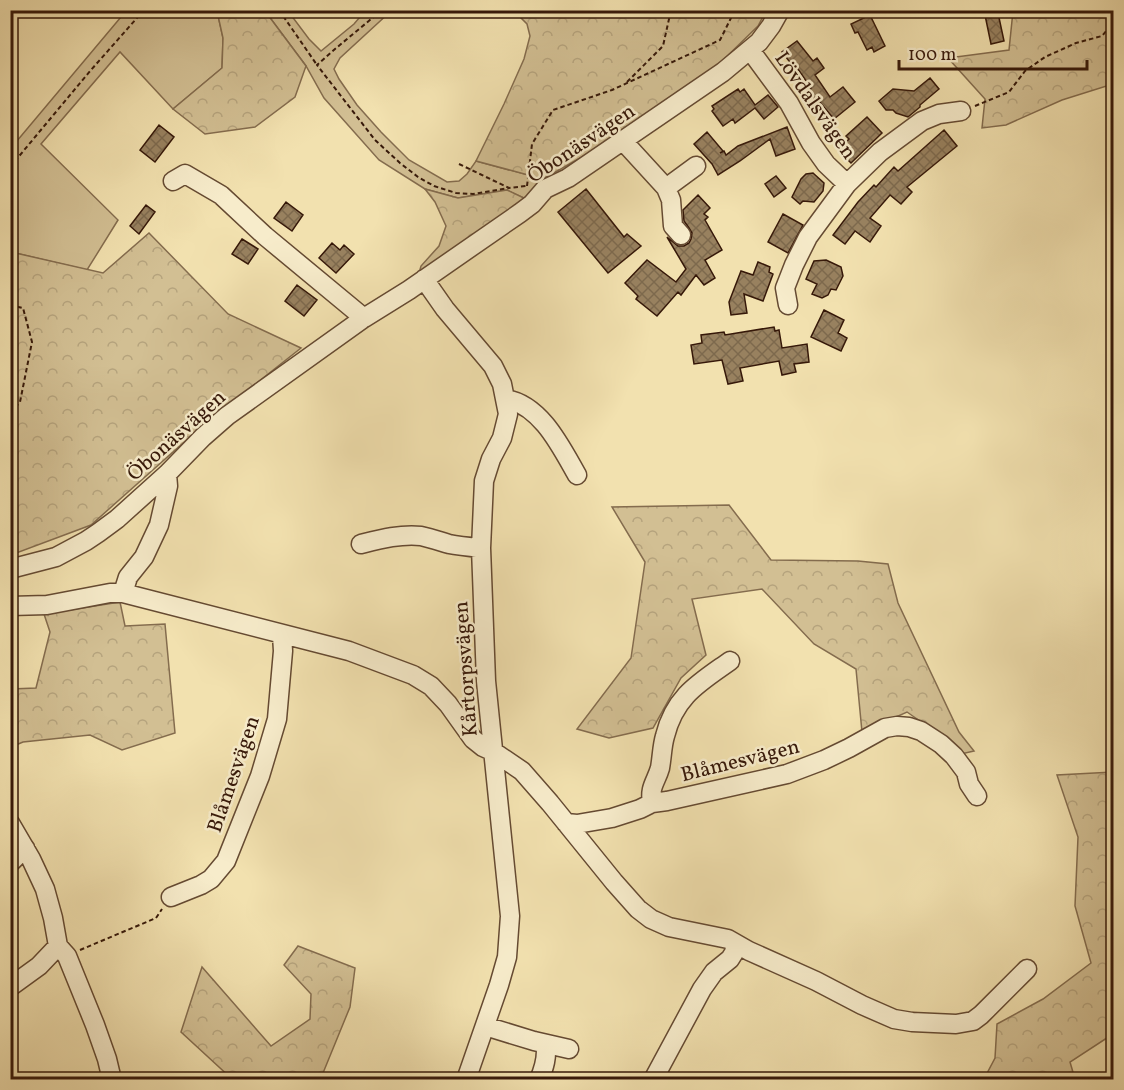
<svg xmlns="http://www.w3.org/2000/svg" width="1124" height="1090" viewBox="0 0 1124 1090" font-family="Vollkorn,serif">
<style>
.green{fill:#d2bf93;stroke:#846c4e;stroke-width:1.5}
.forest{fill:url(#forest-crowns);stroke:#846c4e;stroke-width:1.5}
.building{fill:url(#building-cross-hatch);stroke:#361809;stroke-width:1.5}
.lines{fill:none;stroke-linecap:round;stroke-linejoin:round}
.minor-casing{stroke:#654a32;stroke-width:21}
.path{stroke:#361809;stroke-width:2;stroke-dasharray:4.5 3;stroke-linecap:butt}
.minor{stroke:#f7eccb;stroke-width:18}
.labels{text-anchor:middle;stroke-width:5;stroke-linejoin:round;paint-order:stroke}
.street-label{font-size:21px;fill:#361809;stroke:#f7eccb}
</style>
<defs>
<pattern id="forest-crowns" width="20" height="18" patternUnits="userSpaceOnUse" patternTransform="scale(1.5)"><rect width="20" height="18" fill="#d2bf93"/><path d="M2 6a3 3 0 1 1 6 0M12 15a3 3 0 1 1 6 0" fill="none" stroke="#b5a37d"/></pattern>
<pattern id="building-cross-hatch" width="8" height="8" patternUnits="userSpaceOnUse" patternTransform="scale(1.5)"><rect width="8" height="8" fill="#98815f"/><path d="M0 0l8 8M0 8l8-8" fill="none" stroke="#7d694d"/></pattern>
</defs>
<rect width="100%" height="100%" fill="#f2e1af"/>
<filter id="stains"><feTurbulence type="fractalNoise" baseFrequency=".00333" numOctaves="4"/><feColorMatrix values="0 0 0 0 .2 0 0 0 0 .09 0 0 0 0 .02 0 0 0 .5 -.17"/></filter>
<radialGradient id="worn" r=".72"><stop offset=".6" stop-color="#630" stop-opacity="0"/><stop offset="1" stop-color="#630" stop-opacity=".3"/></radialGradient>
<!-- green -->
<path class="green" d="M126,11h91l6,27 -1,30 -49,41 -53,-57 -79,92 77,76 -31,50 -76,-18v-104z
M265,11h23l21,28 12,12 33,-27 11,-13h26l-51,47 -6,11 5,10 18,26 24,27 28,28 38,22 12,-1 8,-7 9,-13 67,18 -17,20 -19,-9 -49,8 -33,-9 -46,-29 -55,-62 -18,-32z"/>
<!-- forest -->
<path class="forest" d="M217,11h48l41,55 -11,31 -40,30 -50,7 -32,-25 49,-41 1,-30z
M514,11h252l-8,15 -41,40 -105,74 -69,39 -67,-18 28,-57 20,-45 6,-23 -3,-12z
M1013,11h100v73l-51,16 -56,25 -24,3 3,-29 -37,-41 61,-8z
M425,189l33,9 49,-8 19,9 -107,74 2,-7 18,-20 7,-20 -11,-24z
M149,233l79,81 73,34 -101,80 -109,97 -80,30v-303l92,21z
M729,505l42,55 87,1 30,3 10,39 61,129 15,19 -13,3 -21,-19 -33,-23 -45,20 -6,-63 -42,-25 -52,-55 -70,10 14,56 -25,23 -28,50 -44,10 -32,-9 54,-71 14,-96 -33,-55z
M120,602l5,24 40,-2 10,109 -53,17 -32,-15 -67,7 -12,5v-58l25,-1 14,-56 -6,-18z
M1113,772l1,226 -6,3 5,22v11l-43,28 5,17h-91l11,-21 2,-34 46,-25 48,-36 -16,-57 3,-69 -21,-62z
M298,946l57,22 -5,39 -27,66 1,6h-92l-51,-47 21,-65 69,79 39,-27 1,-25 -27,-29z"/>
<!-- building -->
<path class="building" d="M998,13l6,28 -13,3 -6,-29z
M870,15l15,31 -11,6 -2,-5 -5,3 -9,-18 -3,1 -4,-9z
M797,41l16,20 4,-3 7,10 -9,7 15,22 13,-10 12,15 -21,17 -15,-18 -2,2 -9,-13 3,-2 -13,-19 -2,1 -14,-18z
M930,78l9,11 -19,16v2l-12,10 -12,-4 -3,-3h-7l-7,-9 14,-12 21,2z
M738,89l2,3 4,-3 11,16 13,-10 10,12 -14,12 -9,-11 -20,15 -2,-4 -10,7 -11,-15 2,-2 -2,-3z
M867,117l15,16 -31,30 -13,-13 11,-11 -3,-3z
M159,125l15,12 -19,25 -15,-12z
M787,127l8,22 -19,7 -6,-17 -30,22 -22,14 -6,-11 -18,-20 13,-12 16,19 -3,2 4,-2 2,4 12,-9z
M944,130l13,16 -50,41 5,5 -11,12 -11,-9 -20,23 11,8 -11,16 -15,-11 -10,13 -12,-9 25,-33 16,-17 2,2 18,-20 4,4z
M813,173l11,10 -1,8 -9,11 -11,-1 -3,3 -8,-7 9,-18 5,-5z
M776,176l10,12 -12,9 -9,-13z
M586,189l38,48 3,-3 14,12 -33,27 -50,-61z
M698,195l12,13 -6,6 4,3 -3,3 17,30 -17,10 10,18 -11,7 -8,-10 -15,20 -3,-3 -21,24 -21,-17 2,-3 -13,-13 22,-23 29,22 10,-13 -19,-32 11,9h6l5,-3 2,-4 1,-6 -3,-5 -5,-7 -1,-11z
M286,202l17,13 -11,16 -18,-13z
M146,205l9,7 -16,22 -9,-8z
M783,214l20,11 -15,28 -20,-11z
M242,239l16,10 -10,15 -16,-10z
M332,243l8,7 4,-5 10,9 -18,19 -17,-15z
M826,260l15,7 2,9 -7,14 -5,-1 -3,6 -6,3 -10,-4 5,-10 -11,-5 8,-18z
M758,262l12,5 -1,5 4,2 -10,27 -19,-7 3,19 -16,2 -2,-13 12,-31 12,4z
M297,285l20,15 -13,16 -19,-15z
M824,310l20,10 -6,13 9,5 -6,13 -30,-14z
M774,327l1,4 4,-1 3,18 25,-4 2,18 -15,2 2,8 -14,3 -3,-14 -39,7 3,13 -15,3 -6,-24 -28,4 -3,-19 11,-2 -1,-8 23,-3 1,3z"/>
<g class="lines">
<defs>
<path id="minor" d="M750,50l39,53 22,40 15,21 21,20
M623,141l43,47 5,12 2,26 8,9
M173,181l12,-7 36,21 44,41 99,82
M666,188l30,-22
M424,279l21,30 48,57 9,18 6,30 -6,24 -11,21 -7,22 -3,67 5,133 24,235 -3,41 -8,28 -33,95
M788,305l-3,-17 9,-23 14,-28 39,-53 33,-32 42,-31 17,-7 22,-3
M506,399c35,6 55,48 71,76
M167,474l1,12 -9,39 -15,32 -16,20 -5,16 226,58 64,24 18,11 17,18 25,35 10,8 11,5 28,19 28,32 64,79 24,27 13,10 18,8 59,12 21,12 67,30 46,24 32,14 18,3 44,2 17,-3 8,-6 46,-46
M361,544c20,-5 39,-10 60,-8 9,2 18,5 28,8 10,2 21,3 32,4
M10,569l46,-12 30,-16 12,-8 19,-14 50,-45 36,-37 24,-21 137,-98 45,-28 111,-77 12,-9 13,-15 23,-11 155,-106 36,-30 12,-16 9,-16
M10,606l37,-1 63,-12h13
M652,803c-3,-16 4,-21 8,-35 2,-11 2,-22 5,-32 10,-40 34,-53 65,-75
M10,823l21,36 14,30 8,29 5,28 9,10 28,69 12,34 5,21
M566,823l11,1 35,-6 28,-9 12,-6 15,-2 120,-27 37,-14 25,-12 36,-20 12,-2 12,1 12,4 20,13 13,12 12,16 3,12 8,12
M10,863l15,-15
M171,897l30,-12 10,-6 15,-18 34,-85 17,-57 6,-68 -1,-16
M10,987l29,-21 19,-20
M485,1026l49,15 35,8
M539,1080c5,-12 9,-24 6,-36
M653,1080l49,-91 12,-17 16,-13 5,-8 -1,-8"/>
</defs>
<!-- minor casing -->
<use href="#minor" class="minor-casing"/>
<!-- path -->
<path class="path" d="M279,10l38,55
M382,10l-47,39 -18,16 58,75 25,23 18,14 16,9 22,7 17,1 36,-6
M627,82l36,-36 8,-36
M975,106l34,-14 16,-21 20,-14 31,-14 26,-7 12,-14
M459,164l50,24 17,-2
M10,167l81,-97 53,-60
M527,186l5,-42 21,-34 59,-20 108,-50 15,-30
M10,305l13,3 9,34 -12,60 -10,12
M80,950l76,-32 6,-9"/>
<!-- minor -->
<use href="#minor" class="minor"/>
</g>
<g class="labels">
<!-- street labels -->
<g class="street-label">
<text transform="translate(816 105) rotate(55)" y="7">Lövdalsvägen</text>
<text transform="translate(581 143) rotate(-34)" y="7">Öbonäsvägen</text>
<text transform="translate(176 435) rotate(-42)" y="7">Öbonäsvägen</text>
<text transform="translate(465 669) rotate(-94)" y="7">Kårtorpsvägen</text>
<text transform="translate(740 760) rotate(-14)" y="7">Blåmesvägen</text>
<text transform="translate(233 774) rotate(-71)" y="7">Blåmesvägen</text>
</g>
</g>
<!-- margin -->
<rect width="1124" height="1090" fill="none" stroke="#f2e1af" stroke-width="36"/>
<rect x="12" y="12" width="1100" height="1066" fill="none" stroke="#361809" stroke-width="3"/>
<rect x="18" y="18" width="1088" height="1054" fill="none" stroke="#361809" stroke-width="1.5"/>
<!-- scale -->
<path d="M899 60v9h188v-9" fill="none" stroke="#361809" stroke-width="3"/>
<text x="908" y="60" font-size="18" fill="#361809" stroke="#f7eccb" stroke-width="4.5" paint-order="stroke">100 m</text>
<rect width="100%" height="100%" filter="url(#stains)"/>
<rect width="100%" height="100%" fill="url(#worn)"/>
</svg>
